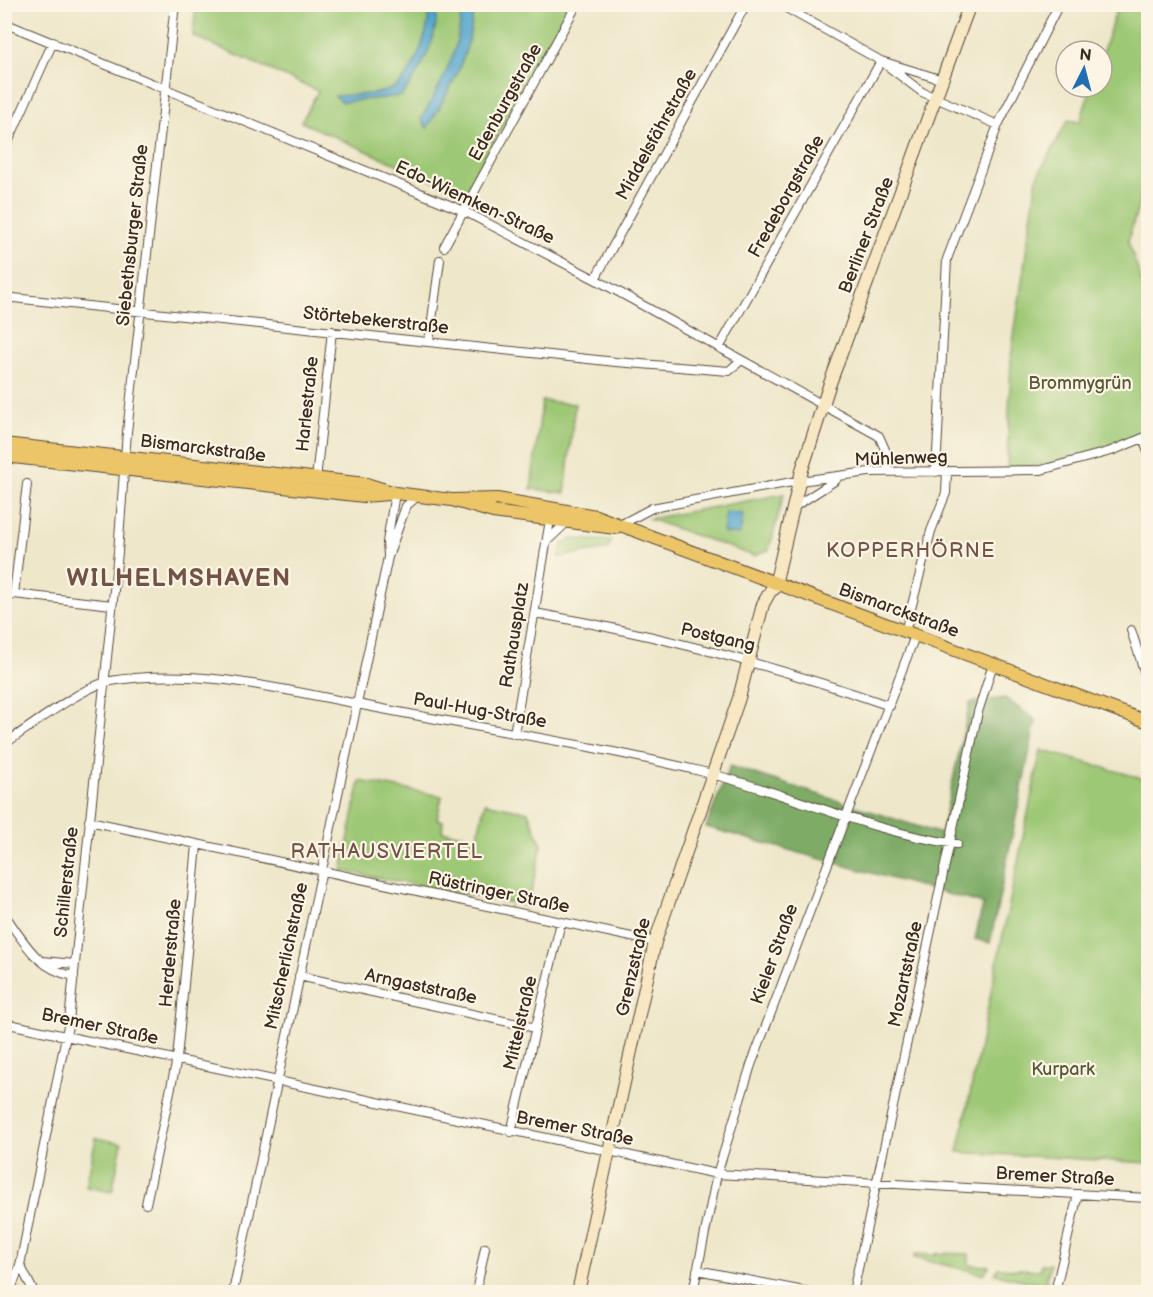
<svg xmlns="http://www.w3.org/2000/svg" width="1153" height="1297" viewBox="0 0 1153 1297" font-family="'Balsamiq Sans',sans-serif">
<style>
.green{fill:#9dc875;stroke:#6c794a;stroke-width:1.5}
.forest{fill:#7eac66;stroke:#5c6b42;stroke-width:1.5}
.water{fill:#52a6ce;stroke:#466876;stroke-width:1.5}
.lines{fill:none;stroke-linecap:round;stroke-linejoin:round}
.street-casing{stroke:#564638;stroke-width:10}
.secondary-casing{stroke:#564638;stroke-width:14}
.primary-casing{stroke:#564638;stroke-width:14}
.street{stroke:#fff;stroke-width:8}
.secondary{stroke:#f7e8c3;stroke-width:12}
.primary{stroke:#ecc569;stroke-width:12}
.labels{text-anchor:middle;stroke-width:4.5;stroke-linejoin:round;paint-order:stroke}
.street-label{font-size:18px;fill:#3b2a1e;stroke:#fcf5e5}
.park-label{font-size:18px;fill:#585938;stroke:#fcf5e5}
.neighbourhood-label{font-size:20px;letter-spacing:1.5px;fill:#735347;stroke:#fcf5e5}
.district-label{font-size:24px;font-weight:bold;letter-spacing:1.5px;fill:#735347;stroke:#fcf5e5}
</style>
<rect width="100%" height="100%" fill="#fcf5e5"/>
<filter id="ink" filterUnits="userSpaceOnUse"><feTurbulence type="fractalNoise" baseFrequency=".0167" numOctaves="2"/><feDisplacementMap in="SourceGraphic" scale="12" xChannelSelector="R" yChannelSelector="G"/><feConvolveMatrix kernelMatrix="1 2 1 2 8 2 1 2 1" color-interpolation-filters="sRGB"/></filter>
<filter id="wash" filterUnits="userSpaceOnUse"><feTurbulence type="fractalNoise" baseFrequency=".008" numOctaves="4" result="noise"/><feDisplacementMap in="SourceGraphic" scale="24" xChannelSelector="R" yChannelSelector="G"/><feGaussianBlur stdDeviation="1.35" result="paint"/><feColorMatrix in="noise" values="0 0 0 0 0 0 0 0 0 0 0 0 0 0 0 0 0 1.4 0 .05"/><feComposite in="paint" operator="in"/></filter>
<g filter="url(#wash)">
<rect width="100%" height="100%" fill="#eee7ca"/>
<!-- green -->
<path class="green" d="M196,5h376l-108,189 -163,-72 17,-31 -125,-55z
M1118,5h30v168l-20,68 20,59v133c-45,19 -91,34 -141,35l4,-111 26,-180 31,-57 12,2 11,-35h11v-33z
M542,401l33,3 -10,89 -34,-4z
M784,494l-15,56 -15,6 -105,-37z
M572,539l39,2 -3,8 -49,8 4,-13z
M1041,750l107,30v383l-190,-11z
M360,781l82,15 -5,23 6,2 -1,10 35,7 8,-35 43,9 14,33 -14,61 -186,-35z
M96,1138l26,5 -10,49 -26,-5z
M936,1253l33,1v11l20,1 -5,8 -70,-16 1,-4 20,1z
M1041,1264h9l-4,21 -51,-11 3,-6 42,2z"/>
<!-- forest -->
<path class="forest" d="M1005,698l31,22 -46,223 -15,-4 8,-35 -277,-77 24,-61 211,68 29,-131z"/>
<!-- water -->
<path class="water" d="M428,5h7c7,28 -16,70 -34,91l-59,6 -7,-6c18,-2 45,0 60,-9 19,-11 37,-61 33,-82z
M461,5h12c0,46 -22,84 -46,123l-6,-9c21,-36 41,-71 40,-114z
M726,512l17,2 -3,21 -17,-2z"/>
</g>
<g filter="url(#ink)">
<g class="lines">
<defs>
<path id="street" d="M779,4l102,57 41,31 76,33
M4,23l460,188 142,74 273,151 8,18 1,18
M4,151l49,-109
M444,247l133,-243
M595,279l151,-275
M4,297l612,65 113,9 11,-10
M429,342l11,-82
M719,348l162,-287 62,19
M1143,438l5,14
M936,472l11,-213 51,-134 61,-121
M316,479l16,-148
M794,507l42,-27
M620,525l32,-17 140,-26 77,-10 172,-2 70,-19 37,-15
M546,542l21,-20
M388,555l-1,-13 8,-49
M14,594l13,-110
M4,600l10,-6 98,11
M535,613c120,21 240,53 355,93
M1131,630l17,53
M905,632l26,-101 15,-38 1,-21
M514,734l36,-214 -2,-5
M4,744c27,-17 78,-58 107,-63 82,-14 166,7 246,23 115,23 232,40 347,68 85,21 165,60 253,72
M89,821l566,121
M4,914c20,28 34,56 70,62
M42,961l33,3
M299,976l237,52
M4,1023l713,151 431,24
M511,1132l50,-210
M146,1204l31,-145 20,-214
M20,1265l14,27
M697,1270l112,22
M10,1292l10,-27 49,-244 49,-469 9,-120 48,-428
M233,1292l155,-735 18,-51 12,-10
M476,1292l9,-44
M693,1292l24,-118 34,-109 164,-429
M853,1292l125,-580 15,-48
M1055,1292l23,-98"/>
<path id="secondary" d="M774,589l28,-119 27,-84 141,-382
M578,1292l77,-350 84,-244 24,-94 12,-21"/>
<path id="primary" d="M4,444l362,40 29,9 57,7 41,12 122,16
M4,456l360,40 24,-2
M452,500l45,-1 99,17 552,206"/>
</defs>
<!-- street casing -->
<use href="#street" class="street-casing"/>
<!-- secondary casing -->
<use href="#secondary" class="secondary-casing"/>
<!-- primary casing -->
<use href="#primary" class="primary-casing"/>
<!-- street -->
<use href="#street" class="street"/>
<!-- secondary -->
<use href="#secondary" class="secondary"/>
<!-- primary -->
<use href="#primary" class="primary"/>
</g>
</g>
<g class="labels">
<!-- street labels -->
<g class="street-label">
<text transform="translate(505 102) rotate(-61)" y="6">Edenburgstraße</text>
<text transform="translate(656 134) rotate(-61)" y="6">Middelsfährstraße</text>
<text transform="translate(786 196) rotate(-61)" y="6">Fredeborgstraße</text>
<text transform="translate(475 202) rotate(25)" y="6">Edo-Wiemken-Straße</text>
<text transform="translate(132 235) rotate(-84)" y="6">Siebethsburger Straße</text>
<text transform="translate(866 235) rotate(-69)" y="6">Berliner Straße</text>
<text transform="translate(376 320) rotate(6)" y="6">Störtebekerstraße</text>
<text transform="translate(307 404) rotate(-84)" y="6">Harlestraße</text>
<text transform="translate(203 448) rotate(7)" y="6">Bismarckstraße</text>
<text transform="translate(901 458) rotate(-2)" y="6">Mühlenweg</text>
<text transform="translate(899 610) rotate(20)" y="6">Bismarckstraße</text>
<text transform="translate(514 635) rotate(-81)" y="6">Rathausplatz</text>
<text transform="translate(718 637) rotate(13)" y="6">Postgang</text>
<text transform="translate(480 710) rotate(10)" y="6">Paul-Hug-Straße</text>
<text transform="translate(66 882) rotate(-84)" y="6">Schillerstraße</text>
<text transform="translate(499 892) rotate(12)" y="6">Rüstringer Straße</text>
<text transform="translate(170 953) rotate(-85)" y="6">Herderstraße</text>
<text transform="translate(774 954) rotate(-70)" y="6">Kieler Straße</text>
<text transform="translate(286 956) rotate(-78)" y="6">Mitscherlichstraße</text>
<text transform="translate(633 967) rotate(-77)" y="6">Grenzstraße</text>
<text transform="translate(905 974) rotate(-78)" y="6">Mozartstraße</text>
<text transform="translate(421 986) rotate(12)" y="6">Arngaststraße</text>
<text transform="translate(520 1023) rotate(-77)" y="6">Mittelstraße</text>
<text transform="translate(100 1026) rotate(12)" y="6">Bremer Straße</text>
<text transform="translate(575 1128) rotate(11)" y="6">Bremer Straße</text>
<text transform="translate(1055 1176) rotate(3)" y="6">Bremer Straße</text>
</g>
<!-- park labels -->
<g class="park-label">
<text x="1080" y="389">Brommygrün</text>
<text x="1063" y="1075">Kurpark</text>
</g>
<!-- neighbourhood labels -->
<g class="neighbourhood-label">
<text x="911" y="557">KOPPERHÖRNE</text>
<text x="387" y="858">RATHAUSVIERTEL</text>
</g>
<!-- district labels -->
<g class="district-label">
<text x="179" y="586">WILHELMSHAVEN</text>
</g>
</g>
<!-- margin -->
<rect width="1153" height="1297" fill="none" stroke="#fcf5e5" stroke-width="24"/>
<!-- north arrow -->
<g transform="translate(1084 69) rotate(6)"><circle r="28" fill="#fcf5e5" stroke="#afa495" stroke-width="1.5"/>
<path d="M0-4.5L10 22L0 15L-10 22Z" fill="#1f6fb2"/>
<text y="-9" font-size="16" font-weight="bold" text-anchor="middle" fill="#3b2a1e">N</text>
</g>
</svg>
